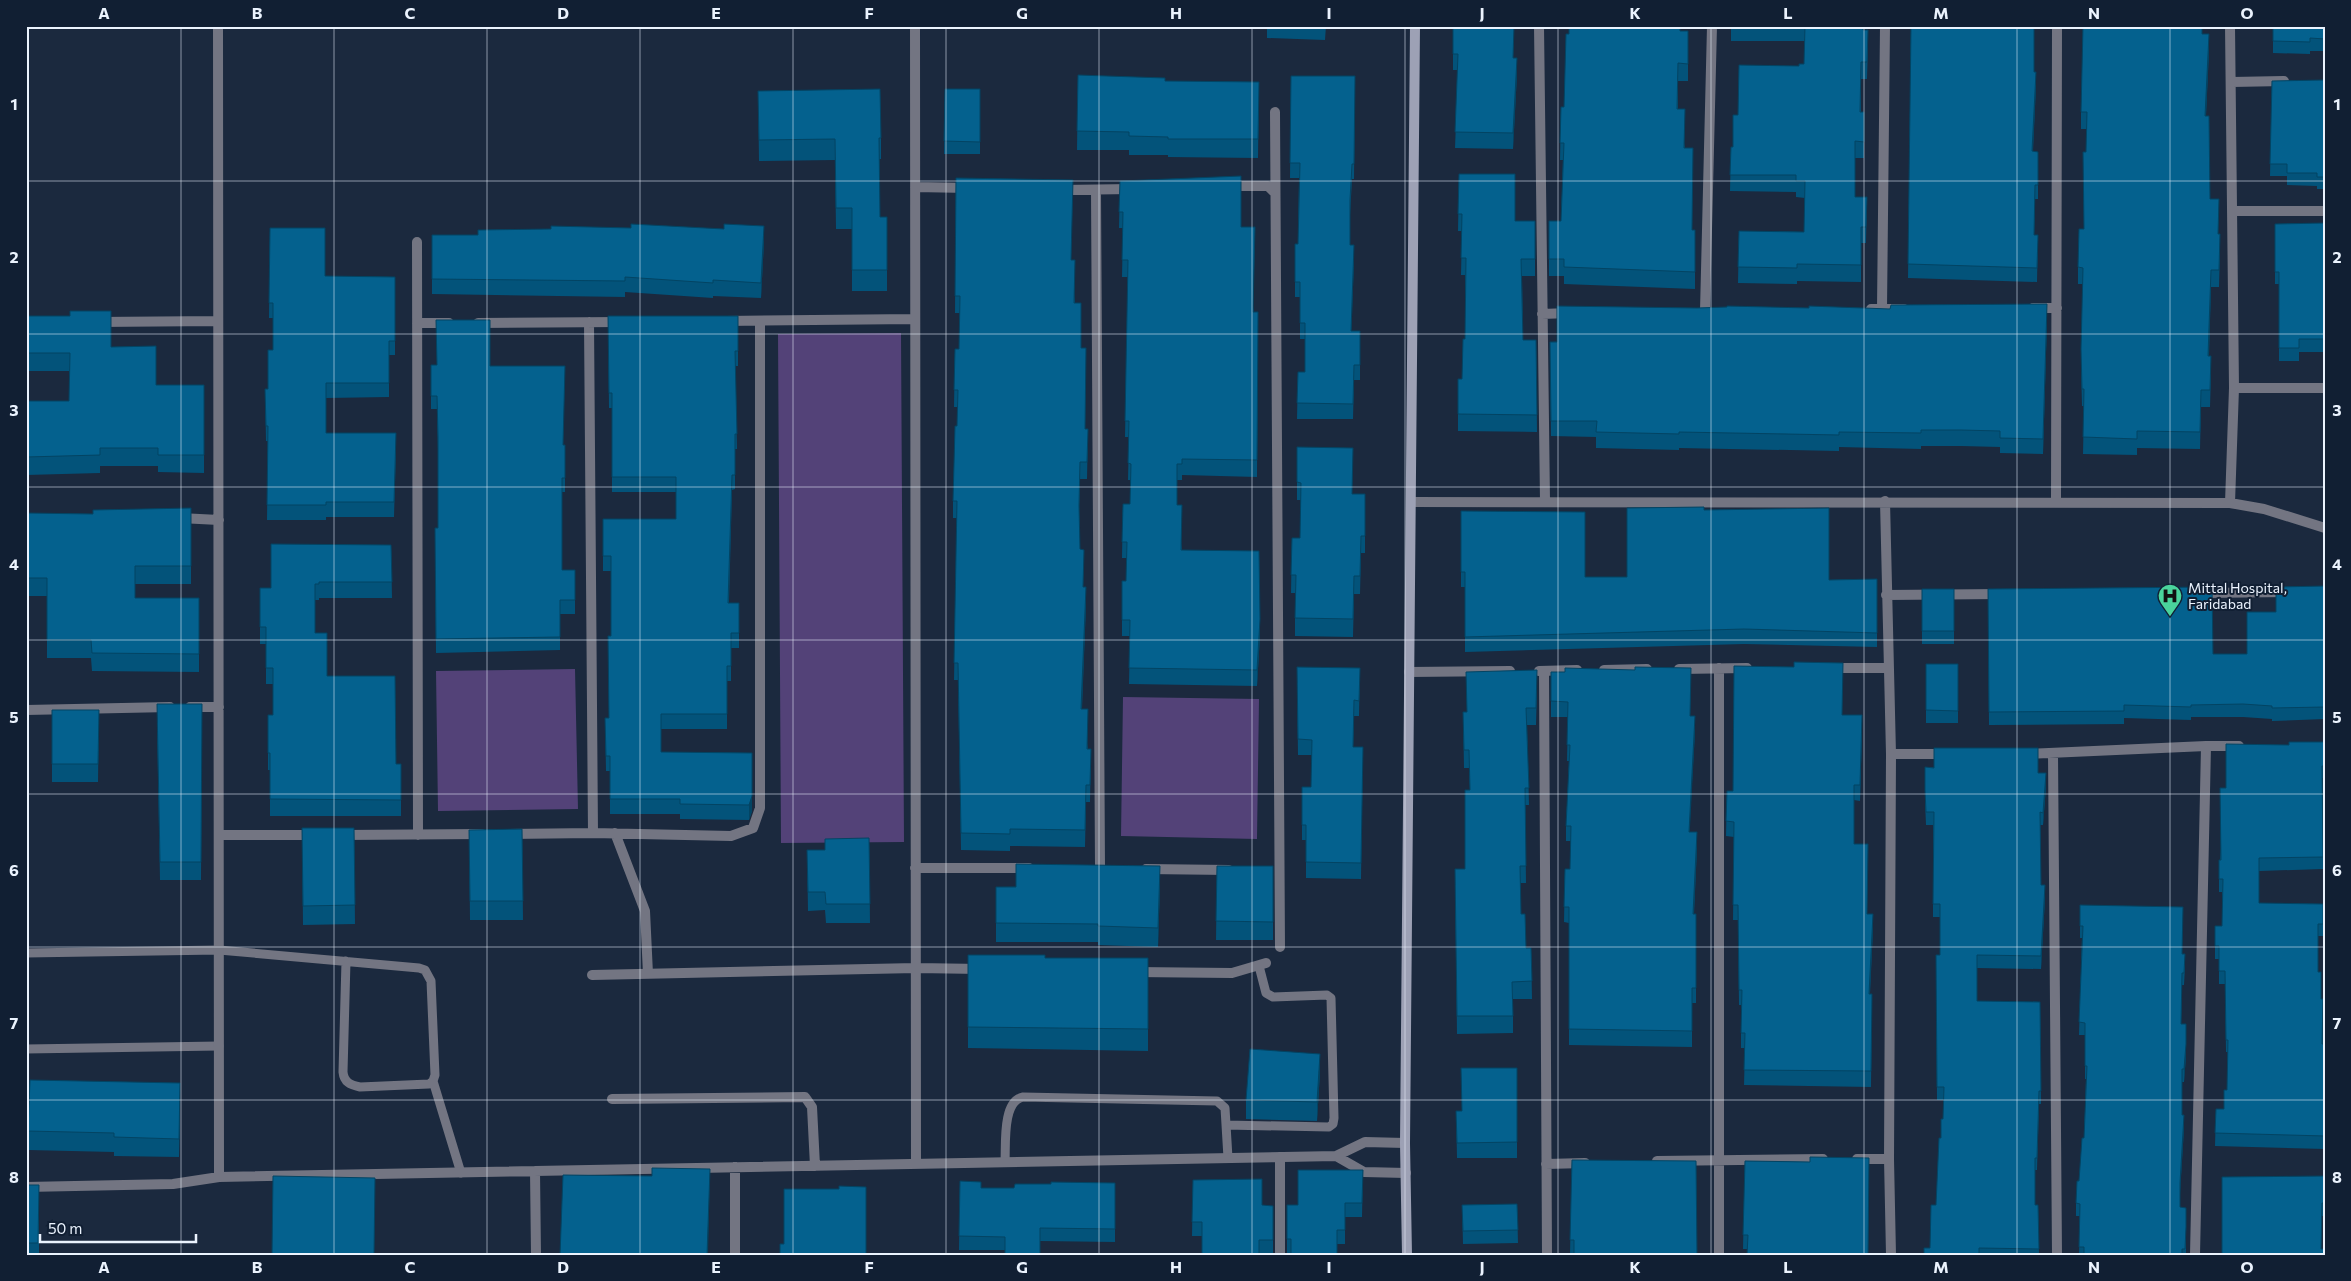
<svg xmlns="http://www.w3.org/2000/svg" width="2351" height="1281" viewBox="0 0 2351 1281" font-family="Commissioner,sans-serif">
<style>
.green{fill:#534278}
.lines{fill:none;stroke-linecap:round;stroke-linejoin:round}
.lane{stroke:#737582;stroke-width:9}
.street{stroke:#737582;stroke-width:10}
.secondary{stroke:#9da1b5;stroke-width:10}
.wall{fill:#03537a}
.shaded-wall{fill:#034463}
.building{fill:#04618e;stroke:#034463}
.grid{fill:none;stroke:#ebf3fe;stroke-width:1;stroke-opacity:0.55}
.labels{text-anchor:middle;stroke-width:4;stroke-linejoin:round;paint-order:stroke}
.poi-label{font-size:14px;fill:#ebf3fe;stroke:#111f33;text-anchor:start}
.neatline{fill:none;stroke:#ebf3fe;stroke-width:2}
.grid-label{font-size:16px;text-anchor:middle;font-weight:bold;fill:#ebf3fe}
</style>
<rect width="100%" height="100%" fill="#1b293e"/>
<!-- green -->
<path class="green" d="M901,333l3,509 -123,1 -3,-509z
M575,669l3,140 -140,2 -2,-140z
M1123,697l136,2 -2,140 -136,-3z"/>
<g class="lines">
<!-- lane -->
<path class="lane" d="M26,953l193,-3 200,18 6,2 6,11 4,94 -2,6 -4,3 -69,3c-10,-2 -16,-5 -17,-15l3,-111
M26,1049l193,-3
M433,1081l28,92
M1226,1125l103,2 4,-3 1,-6 -3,-120 -4,-3 -54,2 -7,-4 -7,-27
M1005,1162c1,-17 -3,-61 18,-65l194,4 8,7 3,50"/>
<!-- street -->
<path class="street" d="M218,26l1,1151
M915,26l1,1138
M1539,26l6,475
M2232,82l52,-1
M1275,112l5,835
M1228,186h40l7,7
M915,187l54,1
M1061,190l71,-1
M1096,191l4,677
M2233,211h92
M417,242l1,593
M2033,308h24
M1871,309h33
M1882,309l3,-283
M1705,311l7,-285
M1542,314l27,-1
M726,321l189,-2
M97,322l121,-1
M589,322l4,511
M417,323h32
M478,323l143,-1
M2234,388h91
M1885,501l6,253 -2,405 2,96
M2056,501l1,-475
M1412,502l818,1 34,6 61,19
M2230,503l4,-115 -4,-362
M180,518l39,2
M2201,593l88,-1
M1886,595l115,-1
M1832,668h56
M1679,669l68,-1
M1604,670l43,-1
M1539,671l38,-1
M1544,671l3,584
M1409,672l101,-1
M190,707h29
M26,710l144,-3
M1891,754h55
M2026,754l180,-8h33
M2053,754l4,501
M615,833l30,78 3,63
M509,834l84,-1 138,3 22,-8 7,-20v-487
M219,835h96
M342,835l140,-1
M915,868h114
M1146,869l83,1
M1135,972l97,1 34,-10
M592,975l324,-7 65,1
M612,1099l193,-2 7,10 3,59
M1405,1143l-40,-1 -29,14 28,16 42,1
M1280,1157v98
M1857,1159h32
M1657,1161l166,-2
M1546,1164l39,-1
M735,1167v88
M535,1171l1,84
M26,1187l147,-3 46,-7 1117,-21
M1719,1255v-587
M2195,1255l11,-509"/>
<!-- secondary -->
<path class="secondary" d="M1407,1255l-2,-112 10,-1117"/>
</g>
<!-- wall -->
<path class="wall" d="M1267,26h59l-1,14 -58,-2z
M1453,26l61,32 3,16 -4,75 -58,-1 3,-78h-5z
M1731,26h132v4l5,16 -1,33h-6v33h3v46h-9v39h12l-1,46h-5v39l-64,-1v3l-59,-1 1,-52 65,1 1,-34 -9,-1v-5l-66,-1 1,-44h2l66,-81 5,-2 1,-23h-74z
M1911,26l123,46 2,14 -3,65 5,15v33h-3l-1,36h4l-1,47 -129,-4z
M2325,26v25h-15v3l-37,-1v-12z
M1680,31h8v50h-10v28l7,39 7,82h3v59l-131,-5v-8h-15v-55h12l2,-61h-3l1,-53h3l5,-73z
M2203,34l6,17 -3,65 4,83 8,35 2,17 -1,36h-8l-2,69 2,17 -1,34h-9l-1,42 -63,-1v7l-54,-1 1,-48h-2l-1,-40 2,-82h-5v-17l6,-38 3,-100h-6v-17z
M1078,75l87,6 94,1 -1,76 -90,-1v-2h-39v-5h-52z
M1291,76h64l-1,103h-2l-2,36v30l4,15 -3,71 9,15v34h-6l-1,39h-56l1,-47h7v-33h-5v-42h-5v-53h3l1,-66h-9z
M2325,80v109h-8v-3l-30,-1v-9h-17l2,-95z
M945,89h35v65h-36z
M758,91l123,47v21h-2l1,58h7v74h-35v-62h-16l-1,-69 -76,1z
M1459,174l56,47h20v55h-13l1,64h13l1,92 -79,-1v-52h4l3,-40v-64h-4l1,-44h-4z
M956,178l115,82 4,43 6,45 4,81h3l-1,50h-7l-1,34 1,36 3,38 3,17 -4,105 6,40h3l-1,53h-4l-1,45 -75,-1v5l-49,-1 -3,-170h-4l3,-162h-4v-17l4,-75v-19h-3l1,-58h4l1,-36h-5z
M1120,181l121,46 13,85h4l-1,165 -75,-2v5h-5v25l5,45 78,85 -3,51 -128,-2 1,-48h-8v-55h4l1,-23h-5l1,-54h7v-24h-2l1,-43h-4l3,-160h-6l1,-49h-4z
M2325,223v129h-26v9h-20v-77h-4v-60z
M270,228l55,48 70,1v78h-6v42l-63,1v35l70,15 -2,69h-68v3h-59l1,-79h-2l-1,-52h3l5,-39v-32h-4z
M432,235l332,6 -3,57 -48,-2v2l-88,-6v5l-193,-3z
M26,316l85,31 45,38h48v88l-46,-1v-6h-58v7l-74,2v-74h43v-30h-43z
M608,316h130v50h-3l2,83h-2v40l-3,1 -3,113h10v45h-8v33h-4v48h-66v23l91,1v58l-3,9 -69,-1v-5h-70v-43h-4l-1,-53h4l2,-82v-65h-8v-52h73v-27h-64v-84h-3z
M2047,319l-4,135 -43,-1v-6l-39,-1h-40v3l-82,-2v4l-160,-3v2l-83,-2v-11l-45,-1 -1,-94z
M490,366l73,79h2v47h-3v78h13v44h-15v36l-124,3 -1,-125h3v-77l-1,-42h-6v-30z
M1297,447l55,47h13v59h-4l-1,41h-6l-1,43 -58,-1v-43h-4l1,-55h8l1,-38h-4z
M191,508v76h-56v14h64v74l-107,-1 -1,-13h-44v-62h-21v-83l67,1z
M1704,510l125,70 48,-1v68l-133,-3 -279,8v-65h-4v-76l124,66h42z
M391,545l1,53h-73v2h-4v33l12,43 69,88h5v52h-131v-46h-2v-55h5v-31h-7v-40h-6v-56h11z
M2325,586v133l-53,2v-2l-29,-2h-52v3l-67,-2v6l-135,1 -1,-136 225,65h34l29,-42z
M1922,589h32v55h-32z
M1926,664h32v59h-32z
M1360,668l-1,48h-5l-1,31h10l-2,132 -55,-1v-38h-4v-53h9l1,-32h-14l-1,-72z
M1551,672l139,44 5,16 -6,100 8,16 -3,66h2v89h-4v44l-123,-2v-122l-5,-1 1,-53h5l1,-28h-5v-15l3,-65h-2l1,-44h-17z
M1537,688l-1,37h-9l2,80h-4l1,78h-6l1,31 5,34h5l1,51h-19v34l-56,1 -2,-148 10,-17 5,-79 -1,-22h-5l-1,-56h3z
M202,704l-1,176h-41l-3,-157z
M52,710h47l-1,72h-46z
M1843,715l19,15 -2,71 -6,-1v44l13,70 6,15 -3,65h2l-1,93 -127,-2 1,-37h-4v-43h-2l-1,-85h-5l1,-83 -8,-1 1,-45h6z
M2325,742v36h-3l1,91 -64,2v32l64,1v32h-5v36l3,27 2,45h2v105l-110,-3 1,-37h8l3,-19 1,-38h-2l-1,-68h-6v-25h-4v-33h7v-34h-3v-32h1l6,-72 63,-43z
M1925,767l113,6 8,13 -3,39h-3l1,60 4,13 -4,71 -64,-1v33l63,1 1,102h-2l-2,66h-2v35h3l1,50h-115l6,-7 6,-43 5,-67 2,-19 1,-19h-7l-1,-145h4v-38h-7v-92h-7l-1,-23z
M302,828h52l1,96 -52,1z
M522,829l1,91h-53l-1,-90z
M869,838l1,85h-44l-1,-13 -17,1 -1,-61h18z
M1217,866h56v74h-57z
M1160,885l-2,62 -60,-2v-3h-102v-55z
M2080,905l103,49 2,13 -1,18h-2l-1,39 5,32 -2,26h-2v33l2,13 -4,64v15l6,33v15h-107l1,-39h-4v-13l8,-65 2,-59h-1v-44h-6l3,-97h-2z
M968,955l77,3h103v93l-180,-3z
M1517,1068v90h-60l-1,-47h6z
M1320,1072l-3,49 -71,-2v-19z
M180,1102l-1,55 -65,-1v-4l-86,-2v-19z
M1869,1158l-122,91h-4l2,-88 65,1z
M1572,1160l125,95 -127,-1z
M1363,1170l-1,47h-17v27h-8l-46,9h-4v-48h11z
M2325,1176v40h-3l-100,39z
M1193,1180l69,25 11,1v47h-14l-57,-17h-10z
M960,1181l21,7h33l37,-4 64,-1v59l-75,-1 -35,9h-46z
M26,1185h13v70h-13z
M1517,1204l1,39 -55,1 -1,-39z"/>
<!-- shaded-wall -->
<path class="shaded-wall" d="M2209,34v17l-4,82v-17z
M1517,58v16l-4,75v-16z
M2036,72v14l-4,80v-15z
M764,226v15l-3,57v-15z
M1354,245v15l-3,86v-15z
M2211,270v17l-3,86v-17z
M2047,304v15l-4,135v-15z
M1086,587v17l-5,122v-17z
M1260,619v16l-3,51v-16z
M1862,715v15l-2,71v-16z
M1695,716v16l-6,115v-15z
M752,753v58l-3,9v-15z
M2046,773v13l-3,39v-12z
M1697,832v16l-4,82v-16z
M1160,866v19l-2,62v-19z
M2045,885v13l-4,71v-13z
M1873,914v15l-4,80v-15z
M2186,1024v32l-2,26v-13z
M1320,1054v18l-3,49v-19z
M180,1083v19l-1,55v-18z
M2184,1115v13l-4,67v-12z
M710,1169l-2,86h-1z"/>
<!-- building -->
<path class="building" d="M1453,26h61l-1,32h4l-4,75 -58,-1 3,-78h-5z
M1569,26h111v5h8v33l-10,-1 -1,46h8l-1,39h9l-1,82h3v42l-131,-5v-8h-15v-38h12l3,-78h-4l1,-36h3l2,-73h3z
M1805,26h58v4h5l-1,32h-6l-1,50h4v30l-9,-1v56h12l-1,30h-5v38l-64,-1v4l-59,-1 1,-36 65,1 1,-51h-9v-6h-66l1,-28h2v-32h5l1,-50 60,1v-2h5z
M1911,26h123v46h2l-4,79 6,1v33h-3l-1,50h4l-1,33 -129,-4z
M2083,26h119v8h7l-4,82h4l1,83h9l-1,35h2l-1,36h-8l-3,86h3l-1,34h-9l-1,42 -63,-1v8l-54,-2 1,-48h-2l-1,-40 2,-81 -5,-1 1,-38h5l-1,-77h3l1,-40h-6z
M2273,26h52v13l-15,-1v4l-37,-1z
M1078,75l87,3v3l94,1 -1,57h-90v-2l-39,-1v-4l-52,-1z
M1291,76h64l-1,88h-2l-2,36v45h4l-3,86h9v34h-6l-1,39 -56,-1 1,-31h7v-49h-5v-41h-5v-38h3l2,-81h-10z
M2325,80v97h-8v-4h-30v-9h-17l2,-83z
M880,89l1,49h-2l1,79h7v53h-35v-62h-16l-1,-69 -76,1 -1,-49z
M945,89h35v53l-36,-1z
M1459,174h56v47h20v38h-14l2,81h13l1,75 -79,-1v-35h4l1,-40h2l1,-81h-5l1,-44h-4z
M1241,176v51h14l-2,85h5l-1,148 -75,-1v5h-5v41h5l-1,45 78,1 1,68 -3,51 -128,-2 1,-48h-8v-39h4l1,-39h-5l1,-38h7l1,-40 -3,-1 1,-42h-4l3,-161h-6l1,-48h-4l1,-31z
M956,178l117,2 -2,80h4l-1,43h7v45h5l-1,81h3l-1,33h-7l-1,43 1,44 4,1 -1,37h3l-5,122h7l-1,40h4l-1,36h-4l-1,45 -75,-1v5l-49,-1 -3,-170h-4l3,-162h-4l2,-75h2l1,-36h-4l1,-41h4l1,-53h-5z
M2325,223v116h-26v9h-20v-76h-4v-48z
M631,224l93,5v-5l40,2 -3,57 -48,-3v3l-88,-6v4l-193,-2v-44h46v-5l73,-1v-3l80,2z
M270,228h55v48l70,1v64h-6v42h-63v50h70l-2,69h-68v3h-59l1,-79h-2l-1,-37h3v-39h5v-47h-4z
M2047,304l-4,135 -43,-1v-7l-39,-1h-40v3l-82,-1v3l-160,-3v2l-83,-2 1,-11h-46l-1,-79h7v-36l140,2 30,-1v-1l82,2v-2l81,3 1,-4z
M70,311h41v36l45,-1v39h48v70h-46v-7h-58v7l-74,2v-56h43l1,-48h-44v-37h44z
M608,316h130v35h-3l2,83h-2v41h-3l-4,128h11v30h-8v33h-4v48h-66v38l91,1v43l-3,9 -69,-1v-5h-70v-43h-4l-1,-38h4l-1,-82h3v-80h-8v-37h73v-42h-64v-84h-3z
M436,320h54v46h75l-2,79h2v33h-3v92h13v30h-15v37l-124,2 -1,-111h3v-91l-1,-41h-6v-31h6z
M1297,447l56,1 -1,46h13v42h-4l-1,40h-6l-1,43 -58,-1 1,-43h-5l1,-37h8l1,-55 -4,-1z
M1704,507v3l125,-2v72l48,-1v54l-133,-4 -279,8v-65h-4v-61l124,1v65h42v-69z
M191,508v58h-56v32h64v56l-107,-1 -1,-13h-44v-62h-21v-65l67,1v-4z
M271,544l120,1 1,37h-73v2h-4v49h12v43h68l1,88h5v36l-131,-1v-46h-2v-38h5v-47h-7v-41h-6v-39h11z
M2325,586v121l-53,1v-2l-29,-2 -52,1v2l-67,-2v6l-135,1 -1,-123 224,-2 1,67h34v-42h29v-25z
M1922,589h32v42h-32z
M1794,662l49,1 -1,52h20l-2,70h-6v59h14l-1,70h6l-4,80h3l-1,77 -127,-1 1,-37h-4l1,-43h-3l-1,-85h-5l1,-83 -8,-1 1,-30h6l1,-125 60,1z
M1926,664h32v47l-32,-1z
M1297,667l63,1 -1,33 -5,-1 -1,47h10l-2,116 -55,-1v-37h-4v-38h9l1,-47 -14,-1z
M1635,667l56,1 -1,48h5l-6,116h8l-4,82h3v74h-4v43l-123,-2v-122h-5l1,-38h5l1,-43h-5l4,-81h-3l1,-43 -17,-1v-29h14v-4l70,2z
M1537,670l-1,38h-10l3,80h-4l1,78h-6l1,48h4l1,34h5l1,33 -20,1 1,34h-56l-2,-147h10v-79h5l-1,-40h-5l-1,-38h4l-1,-40z
M157,704h45l-1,158h-41z
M52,710h47l-1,54h-46z
M2289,742h36v24h-3l1,91 -64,1v45l64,1v20h-5v48h3v27h2l-1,45h3v92l-110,-3 1,-24h8v-19h3l1,-50h-2l-1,-69h-6v-25h-4v-20h7l1,-47h-4v-19h2l-1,-72h6v-44l63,1z
M1934,748h104v25h8l-3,40 -3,-1 1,73h4l-4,71 -64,-1v46l63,1 1,89h-2l-2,67h-2v47h3l1,44 -60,-1v7h-55v-7h6l1,-43h5l3,-67h2v-19h2l1,-32h-7l-1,-132h4v-51h-7l1,-92h-8l-1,-22v-23l9,1z
M302,828h52l1,77 -52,1z
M522,829l1,72h-53l-1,-71z
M869,838l1,66h-44l-1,-12h-17l-1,-42h18v-11z
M1016,864l144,2 -2,62 -60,-2v-2l-102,-1v-36h20z
M1217,866h56v56l-57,-1z
M2080,905l103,2 -1,47h3l-1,19h-2l-1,51h5v20l-2,25h-2v46h2l-4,68v24l6,1v19l-1,22h-3v6h-98v-8h-5l1,-43 -4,-1 1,-22h2l3,-43h2l3,-72h-2v-43l-6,-1 4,-96h-3z
M968,955h77v3h103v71l-180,-2z
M1250,1049l70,5 -3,48 -71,-2z
M1461,1068h56v74l-60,1 -1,-32h6z
M30,1080l150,3 -1,56 -65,-2v-4l-86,-2z
M1810,1157l59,1 -1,97h-121l1,-20h-5l2,-74 65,1z
M1572,1160l124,1 1,94h-123v-15h-4z
M652,1168l58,1 -3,86h-147l3,-80 89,1z
M1298,1170h65l-1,33h-17v27h-8v25h-46v-16h-4v-34h11z
M273,1176l102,2 -1,77h-102z
M2325,1176v27h-3l-1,46h4v6h-103v-78z
M1262,1179v26l11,1v34h-14v15h-57v-33h-10l1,-42z
M960,1181l21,1v6h33l1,-4h36v-2l64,1v46l-75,-1v27h-35v-18l-46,-1z
M26,1185h13l-1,58h-12z
M839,1186l27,1v68h-86v-11h4v-55h55z
M1517,1204l1,26 -55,1 -1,-26z"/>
<!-- grid -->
<path class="grid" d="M181,26v1229M334,26v1229M487,26v1229M640,26v1229M793,26v1229M946,26v1229M1099,26v1229M1252,26v1229M1405,26v1229M1558,26v1229M1711,26v1229M1864,26v1229M2017,26v1229M2170,26v1229M26,181h2299M26,334h2299M26,487h2299M26,640h2299M26,794h2299M26,947h2299M26,1100h2299"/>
<!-- icons -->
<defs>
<symbol id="hospital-pin" viewBox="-11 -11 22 30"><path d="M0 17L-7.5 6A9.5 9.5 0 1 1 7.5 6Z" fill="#4ad49c" stroke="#111f33"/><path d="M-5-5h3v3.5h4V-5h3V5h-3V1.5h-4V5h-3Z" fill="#111"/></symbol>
</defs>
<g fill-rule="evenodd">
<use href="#hospital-pin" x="2156" y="582" width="28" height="38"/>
</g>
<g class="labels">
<!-- poi labels -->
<g class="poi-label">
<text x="2188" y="593">Mittal Hospital,<tspan x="2188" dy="16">Faridabad</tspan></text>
</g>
</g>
<!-- border -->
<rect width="2351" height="1281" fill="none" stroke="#111f33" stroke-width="55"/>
<!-- scale -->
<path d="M40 1234v8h156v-8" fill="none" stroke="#ebf3fe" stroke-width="2.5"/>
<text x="48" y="1234" font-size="15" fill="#ebf3fe" stroke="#111f33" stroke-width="4" paint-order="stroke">50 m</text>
<rect x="28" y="28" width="2296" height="1226" class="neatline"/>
<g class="grid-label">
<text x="104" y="19">A</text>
<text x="257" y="19">B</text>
<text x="410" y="19">C</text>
<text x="563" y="19">D</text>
<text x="716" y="19">E</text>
<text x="869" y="19">F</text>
<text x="1022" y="19">G</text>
<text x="1176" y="19">H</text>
<text x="1329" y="19">I</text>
<text x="1482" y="19">J</text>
<text x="1635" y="19">K</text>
<text x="1788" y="19">L</text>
<text x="1941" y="19">M</text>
<text x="2094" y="19">N</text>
<text x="2247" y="19">O</text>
<text x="14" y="110">1</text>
<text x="2337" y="110">1</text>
<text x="14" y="263">2</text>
<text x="2337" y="263">2</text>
<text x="14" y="416">3</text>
<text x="2337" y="416">3</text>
<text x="14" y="570">4</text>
<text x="2337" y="570">4</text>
<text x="14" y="723">5</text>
<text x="2337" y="723">5</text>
<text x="14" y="876">6</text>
<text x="2337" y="876">6</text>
<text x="14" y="1029">7</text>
<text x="2337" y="1029">7</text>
<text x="14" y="1183">8</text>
<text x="2337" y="1183">8</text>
<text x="104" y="1273">A</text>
<text x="257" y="1273">B</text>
<text x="410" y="1273">C</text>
<text x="563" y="1273">D</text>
<text x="716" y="1273">E</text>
<text x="869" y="1273">F</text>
<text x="1022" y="1273">G</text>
<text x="1176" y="1273">H</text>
<text x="1329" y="1273">I</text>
<text x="1482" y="1273">J</text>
<text x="1635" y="1273">K</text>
<text x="1788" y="1273">L</text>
<text x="1941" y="1273">M</text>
<text x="2094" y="1273">N</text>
<text x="2247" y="1273">O</text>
</g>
</svg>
